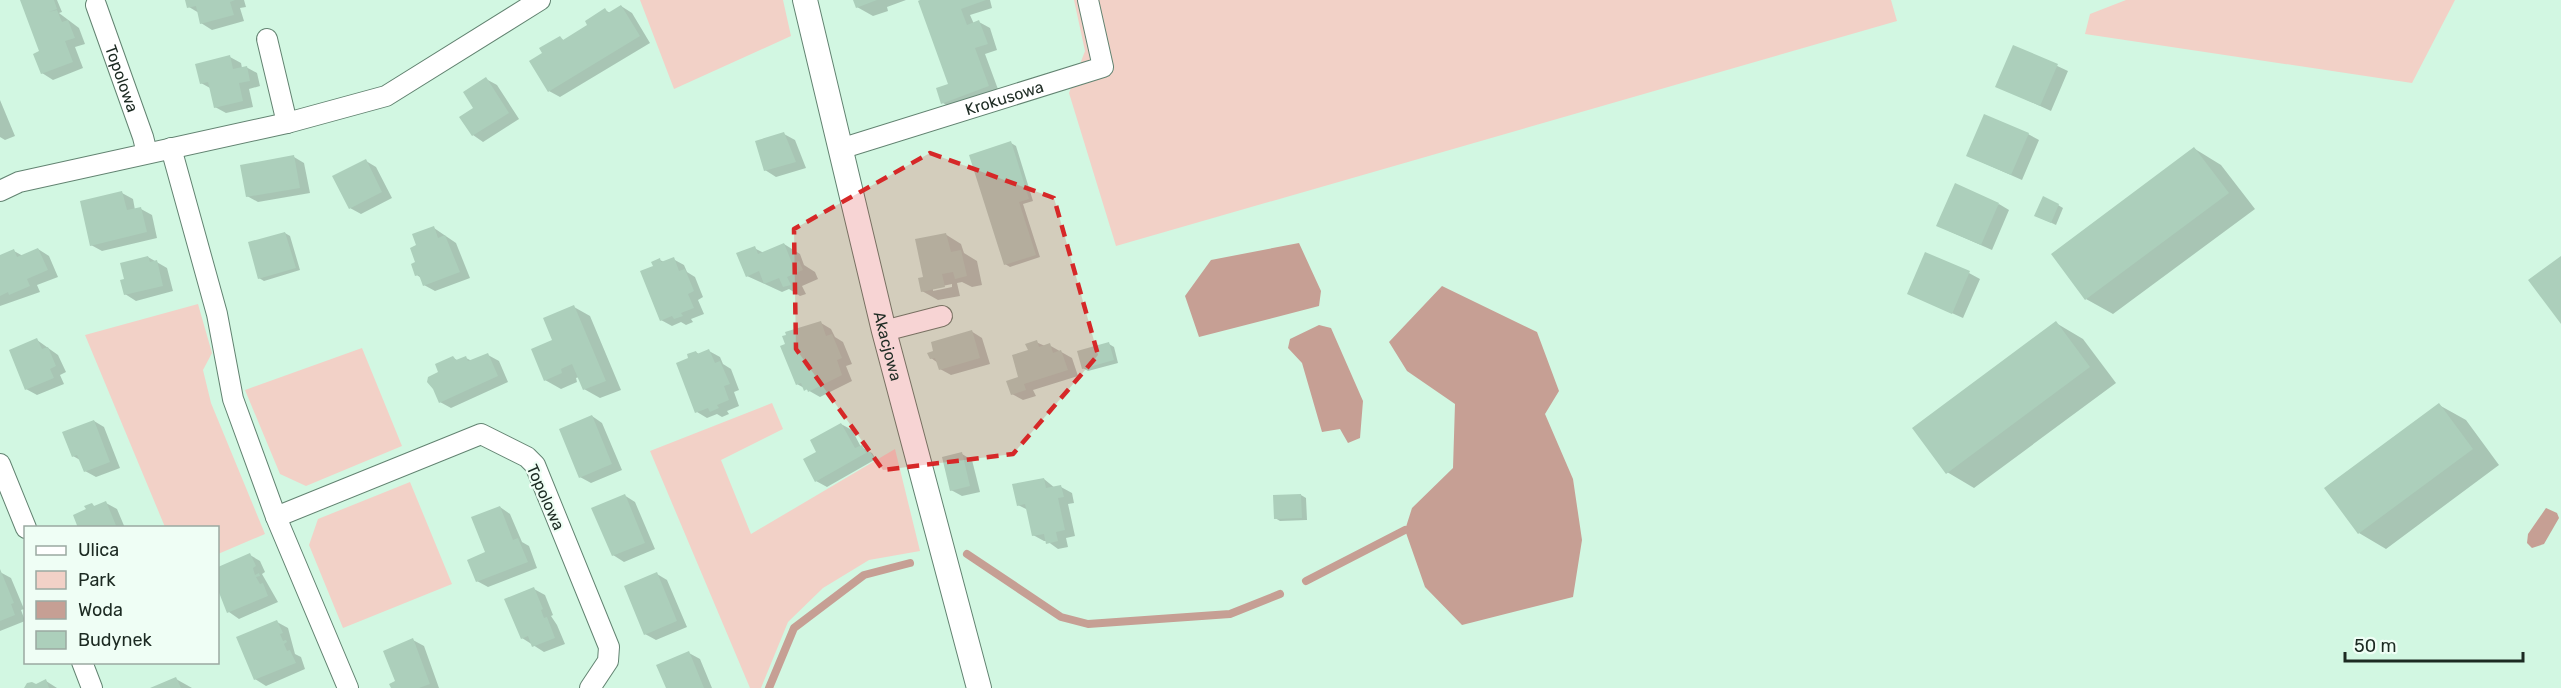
<svg xmlns="http://www.w3.org/2000/svg" width="2561" height="688" viewBox="0 0 2561 688" font-family="Rubik,sans-serif">
<style>
.green{fill:#f2d1c7}
.water{fill:#c69f94}
.shadow{fill:#0003;fill-rule:evenodd}
.lines{fill:none;stroke-linecap:round;stroke-linejoin:round}
.stream{stroke:#c69f94;stroke-width:8}
.building{fill:#accfbb}
.minor-casing{stroke:#628371;stroke-width:22}
.tertiary-casing{stroke:#628371;stroke-width:26}
.minor{stroke:#fff;stroke-width:20}
.tertiary{stroke:#fff;stroke-width:24}
.marked{fill:#d62828;fill-opacity:0.2;stroke:#d62828;stroke-width:4.5;stroke-dasharray:12 8;stroke-linejoin:round}
.labels{text-anchor:middle;stroke-width:4.5;stroke-linejoin:round;paint-order:stroke}
.street-label{font-size:16px;fill:#1c2a22;stroke:#effef5}
</style>
<rect width="100%" height="100%" fill="#d2f7e2"/>
<!-- green -->
<path class="green" d="M640,0h143l8,36 -117,53z
M1074,0h817l6,21 -781,225 -47,-153 16,-42z
M2126,0h329l-43,83 -327,-49 5,-20z
M198,304l14,49 -9,17 8,33 54,131 -47,20v-26l-53,-1 -80,-192z
M362,348l40,98 -96,40 -26,-12 -35,-84z
M772,403l11,26 -62,31 30,74 144,-85 25,102 -51,9 -46,28 -35,34 -27,66h-11l-100,-237z
M410,482l42,102 -109,44 -34,-83 9,-26z"/>
<!-- water -->
<path class="water" d="M1299,243l22,48 -2,15 -120,31 -14,-41 26,-36z
M1442,286l95,46 22,59 -14,23 28,65 9,61 -9,57 -111,28 -37,-38 -20,-57 7,-22 41,-40 2,-64 -48,-33 -18,-29z
M1319,325l12,3 32,73 -3,37 -12,5 -8,-14 -18,3 -20,-69 -14,-15 2,-9z
M2546,508l11,5 2,5 -15,26 -12,4 -5,-5 1,-9z"/>
<!-- shadow -->
<path class="shadow" d="M21,0h36l5,12 -3,1 20,15 6,16 -10,3 8,21 -30,12 -11,-7 -1,-21z
M187,0h57l2,7 -6,1 4,13 -32,9 -11,-7 -2,-10 -10,-6z
M854,0h52l-19,7 1,4 -15,5 -16,-9z
M925,0h65l2,8 -22,7 4,9 5,-2 11,6 7,22 -12,4 14,38 -46,17 -10,-6 7,-18z
M621,6l11,7 18,30 -90,54 -11,-6 -5,-38 16,-15 5,3 24,-15 16,-16 5,3z
M2014,46l54,25 -17,40 -54,-25z
M230,57l11,6 1,5 4,-1 11,6 3,13 -11,3 4,18 -27,6 -11,-6 -5,-19 -9,-5z
M486,79l11,6 22,34 -36,23 -10,-7 2,-27z
M0,100l15,36 -10,4 -5,-3z
M784,134l11,6 11,28 -30,9 -11,-7z
M2028,134l11,6 -17,40 -54,-24z
M1011,143l5,3 17,55 -10,3 17,53 -30,10 -5,-3z
M2195,149l26,16 34,44 -142,105 -27,-15z
M294,157l10,6 6,30 -52,9 -11,-6z
M366,161l10,6 16,31 -31,16 -11,-6z
M122,193l11,6 2,11 6,-1 11,6 5,23 -55,13 -11,-6z
M1999,204l10,6 -17,40 -43,-19z
M2058,205l5,3 -7,17 -15,-7z
M434,228l22,15 14,35 -35,13 -11,-6 -3,-7 -4,-3 1,-29z
M285,233l5,3 10,34 -36,11 -5,-3z
M945,234l16,10 3,9 13,8 5,24 -10,2 -10,-5 -5,1 3,13 -22,4 -16,-9 3,-13zM952,284v3l-19,4v-3z
M784,244l16,10 4,11 11,7 3,7 -16,7 4,8 -6,2 -11,-7 -7,3 -35,-16 7,-28 10,5z
M38,249l11,7 9,21 -21,8 3,7 -40,14v-49l14,-6 9,5z
M148,257l19,11 6,23 -37,10 -11,-7 1,-14z
M673,259l11,6 3,7 8,5 8,20 -5,3 6,14 -13,5 2,3 -7,3 -5,-3 -9,4 -11,-6 -6,-54 5,-6 4,2z
M1969,273l11,6 -17,39 -54,-24z
M574,307l16,9 31,74 -21,8 -16,-9 -5,-12 -3,1 1,4 -16,7 -16,-9 9,-39z
M821,323l10,6 4,8 8,5 9,22 -6,2 6,15 -32,16 -23,-13z
M2056,323l27,16 33,44 -142,105 -27,-16z
M971,331l11,7 8,26 -39,11 -11,-6 -2,-6 -7,-5z
M37,340l21,15 8,17 -6,3 4,9 -27,11 -11,-6z
M1036,342l9,4 4,-1 23,13 6,18 -45,14 3,6 -13,4 -11,-6 17,-43z
M1109,344l5,3 4,16 -30,8 -5,-3z
M709,351l11,6 3,7 8,5 8,21 -5,2 5,14 -12,5 2,3 -7,3 -5,-3 -10,4 -10,-6 -7,-53 6,-7 4,3z
M488,355l11,6 9,21 -57,26 -11,-6 13,-44 6,3 7,-3 6,3z
M2439,405l27,15 33,45 -113,84 -27,-16z
M592,416l10,7 20,47 -31,13 -11,-6z
M94,421l10,6 16,41 -24,9 -11,-6 -5,-11 -7,-4z
M841,424l11,6 9,17 11,6 4,6 -49,28 -11,-6 2,-29z
M962,454l10,6 8,32 -18,4 -11,-6z
M1044,479l11,9 6,-1 11,6 2,10 -6,1 7,32 -9,2 2,9 -10,2 -11,-8h-3l-11,-6 -5,-25 -10,-5z
M624,495l11,7 20,47 -31,13 -11,-7z
M1301,495l5,3 1,22 -27,1 -5,-3z
M106,503l11,6 8,19h-45l12,-23 4,2z
M500,507l10,7 12,28 7,4 8,22 -49,19 -11,-6z
M250,555l10,6 5,11 -3,2 16,28 -39,17 -10,-7 -11,-26v-17z
M0,572l11,6 13,31 -3,1 4,11 -25,10z
M657,574l10,6 20,47 -31,13 -11,-6z
M534,589l11,6 8,20 -2,1 6,9 8,19 -21,8 -22,-14z
M277,622l11,6 7,26 6,3 4,12 -39,17 -11,-7z
M413,640l11,6 15,42h-46z
M689,653l11,6 12,29h-45z
M176,679l16,9h-38z
M46,681l11,7h-31l9,-3z"/>
<g class="lines">
<!-- stream -->
<path class="stream" d="M967,554l94,63 27,7 142,-10 50,-20
M1306,581l99,-51
M769,688l25,-60 70,-53 46,-12"/>
</g>
<!-- building -->
<path class="building" d="M20,0h34l3,9 -8,3 8,-2 5,12 6,-2 7,18 -10,3 8,21 -32,12 -8,-20 6,-3z
M185,0h50l-5,2 4,13 -34,9 -4,-18 -9,2z
M853,0h24l-21,8z
M920,0h66l-25,9 6,16 12,-5 9,24 -13,4 14,38 -48,18 -5,-16 12,-4 -30,-83z
M621,5l19,31 -92,56 -19,-31 13,-8 -3,-5 21,-12 3,4 24,-15 -2,-4 20,-13 3,5z
M2013,45l45,19 -18,42 -45,-19z
M230,55l3,14 14,-3 3,15 -11,2 4,18 -29,7 -6,-26 -8,2 -5,-20z
M486,77l23,36 -37,23 -13,-19 14,-9 -10,-16z
M1984,114l45,19 -18,42 -45,-19z
M784,132l12,30 -32,9 -9,-30z
M1011,141l18,58 -10,3 17,53 -32,10 -35,-110z
M2194,147l35,46 -144,107 -34,-46z
M294,155l6,33 -54,9 -6,-32z
M366,159l16,33 -33,17 -17,-33z
M1955,183l44,20 -18,42 -45,-19z
M122,191l5,19 14,-3 6,25 -57,14 -10,-45z
M2043,196l16,8 -8,19 -17,-7z
M434,226l4,12 7,-3 15,37 -37,14 -4,-11 -4,1 -4,-12 4,-2 -5,-14 6,-3 -4,-11z
M285,232l11,36 -38,11 -10,-37z
M946,233l5,19 10,-2 6,26 -12,3 -2,-7 -11,2 3,13 -24,5 -3,-14 5,-1 -8,-38z
M784,243l8,20 7,-2 4,9 -16,7 4,8 -8,2 -4,-9 -15,6 -5,-13 -13,6 -10,-24 19,-7 3,8z
M38,248l10,22 -21,9 3,7 -21,9 -1,-3 -8,4v-41l14,-6 3,8z
M1925,252l45,19 -18,43 -45,-20z
M148,256l2,6 7,-2 6,26 -39,9 -4,-15 4,-1 -4,-16z
M2561,256v68l-33,-44z
M674,257l5,14 6,-2 9,22 -6,3 6,14 -13,5 2,3 -9,3 -2,-3 -12,5 -20,-50 13,-5 -2,-4 9,-4 1,4z
M574,305l32,76 -23,9 -11,-26 -11,5 1,4 -18,8 -13,-32 21,-9 -9,-22z
M821,321l5,15 6,-2 10,24 -5,2 5,15 -34,17 -1,-3 -3,2 -3,-8 -5,2 -16,-39 5,-2 -3,-8 4,-1 -1,-3z
M2056,321l34,46 -144,107 -34,-46z
M972,330l8,28 -41,12 -4,-12 -5,1 -3,-6 6,-2 -2,-9z
M37,338l5,11 6,-2 8,19 -6,3 4,9 -29,12 -16,-40z
M1037,340l2,7 11,-4 3,10 8,-3 7,20 -44,14 2,6 -15,5 -5,-14 12,-4 -6,-22 16,-5 -3,-6z
M1109,342l5,18 -32,9 -5,-18z
M709,349l6,14 5,-2 10,23 -6,2 5,14 -12,5 2,3 -9,4 -2,-4 -13,5 -19,-50 12,-5 -1,-4 9,-3 1,3z
M488,353l10,23 -59,27 -6,-14 -6,-7 1,-5 10,-5 -3,-8 18,-8 3,4 10,-4 2,5z
M2439,403l34,46 -115,85 -34,-46z
M592,415l20,49 -33,14 -20,-49z
M94,420l16,42 -26,10 -7,-17 -5,2 -10,-25z
M841,423l14,25 7,-3 4,8 -51,29 -12,-23 13,-7 -6,-12z
M962,452l8,34 -20,5 -8,-34z
M1044,478l2,10 15,-3 3,12 -6,1 7,32 -9,2 2,9 -12,3 -2,-10 -12,2 -7,-32 -8,2 -5,-22z
M625,494l20,49 -33,13 -21,-48z
M1301,494l1,24 -28,1 -1,-24z
M106,501l11,27h-39l-5,-13 13,-6 -2,-3 8,-3 2,3z
M500,506l13,34 5,-2 10,24 -52,20 -9,-22 18,-8 -14,-35z
M250,553l6,13 -3,2 2,7 4,-2 1,3 -4,1 4,7 3,-1 5,13 -41,17 -9,-23v-23z
M0,569l14,34 -3,1 4,11 -15,6z
M657,572l20,49 -33,14 -20,-49z
M534,587l9,22 -2,1 3,8 3,-1 8,21 -23,9 -4,-11 -7,3 -17,-40z
M277,620l6,13 -3,1 3,7 3,-1 1,2 -3,2 3,7 3,-1 6,13 -42,17 -18,-43z
M413,638l17,46 -11,4h-28l-2,-4 6,-3 -12,-30z
M689,651l15,37h-38l-10,-23z
M176,677l5,11h-31z
M46,679l3,9h-25l3,-5 5,-1 4,2z"/>
<g class="lines">
<defs>
<g id="minor">
<path id="s1" d="M96,5l47,132 4,16"/>
<path d="M267,39l20,84"/>
<path d="M171,148l46,166 16,85 43,118 72,171"/>
<path id="s2" d="M840,149l263,-82 -15,-67"/>
<path d="M0,191l19,-9 268,-59 99,-27 154,-96"/>
<path d="M884,331l58,-15"/>
<path d="M0,464l26,64"/>
<path d="M276,517l205,-83 46,23 8,8 74,182 -1,14 -18,27"/>
<path d="M82,662l10,26"/>
</g>
<g id="tertiary">
<path id="s3" d="M805,0l79,331 95,357"/>
</g>
</defs>
<!-- minor casing -->
<use href="#minor" class="minor-casing"/>
<!-- tertiary casing -->
<use href="#tertiary" class="tertiary-casing"/>
<!-- minor -->
<use href="#minor" class="minor"/>
<!-- tertiary -->
<use href="#tertiary" class="tertiary"/>
</g>
<!-- marked area -->
<path class="marked" d="M930,153l124,45 44,157 -85,99 -130,16 -87,-121 -2,-120z"/>
<g class="labels">
<!-- street labels -->
<g class="street-label">
<text dy="6" stroke="none"><textPath href="#s1" startOffset="78">Topolowa</textPath></text>
<text dy="6" stroke="none"><textPath href="#s2" startOffset="172">Krokusowa</textPath></text>
<text dy="6" stroke="none"><textPath href="#s3" startOffset="356">Akacjowa</textPath></text>
<text transform="translate(546 497) rotate(66)" y="6">Topolowa</text>
</g>
</g>
<!-- legend -->
<rect x="24" y="526" width="195" height="138" fill="#effef5" stroke="#9ba9a1" stroke-width="1.5"/>
<rect x="36" y="546" width="30" height="9" fill="#ffffff" stroke="#9ba9a1" stroke-width="1.5"/>
<text x="78" y="556" font-size="18" fill="#1c2a22">Ulica</text>
<rect x="36" y="571" width="30" height="18" fill="#f2d1c7" stroke="#9ba9a1" stroke-width="1.5"/>
<text x="78" y="586" font-size="18" fill="#1c2a22">Park</text>
<rect x="36" y="601" width="30" height="18" fill="#c69f94" stroke="#9ba9a1" stroke-width="1.5"/>
<text x="78" y="616" font-size="18" fill="#1c2a22">Woda</text>
<rect x="36" y="631" width="30" height="18" fill="#accfbb" stroke="#9ba9a1" stroke-width="1.5"/>
<text x="78" y="646" font-size="18" fill="#1c2a22">Budynek</text>
<!-- scale -->
<path d="M2345 652v9h178v-9" fill="none" stroke="#1c2a22" stroke-width="3"/>
<text x="2354" y="652" font-size="18" fill="#1c2a22" stroke="#effef5" stroke-width="4.5" paint-order="stroke">50 m</text>
</svg>
